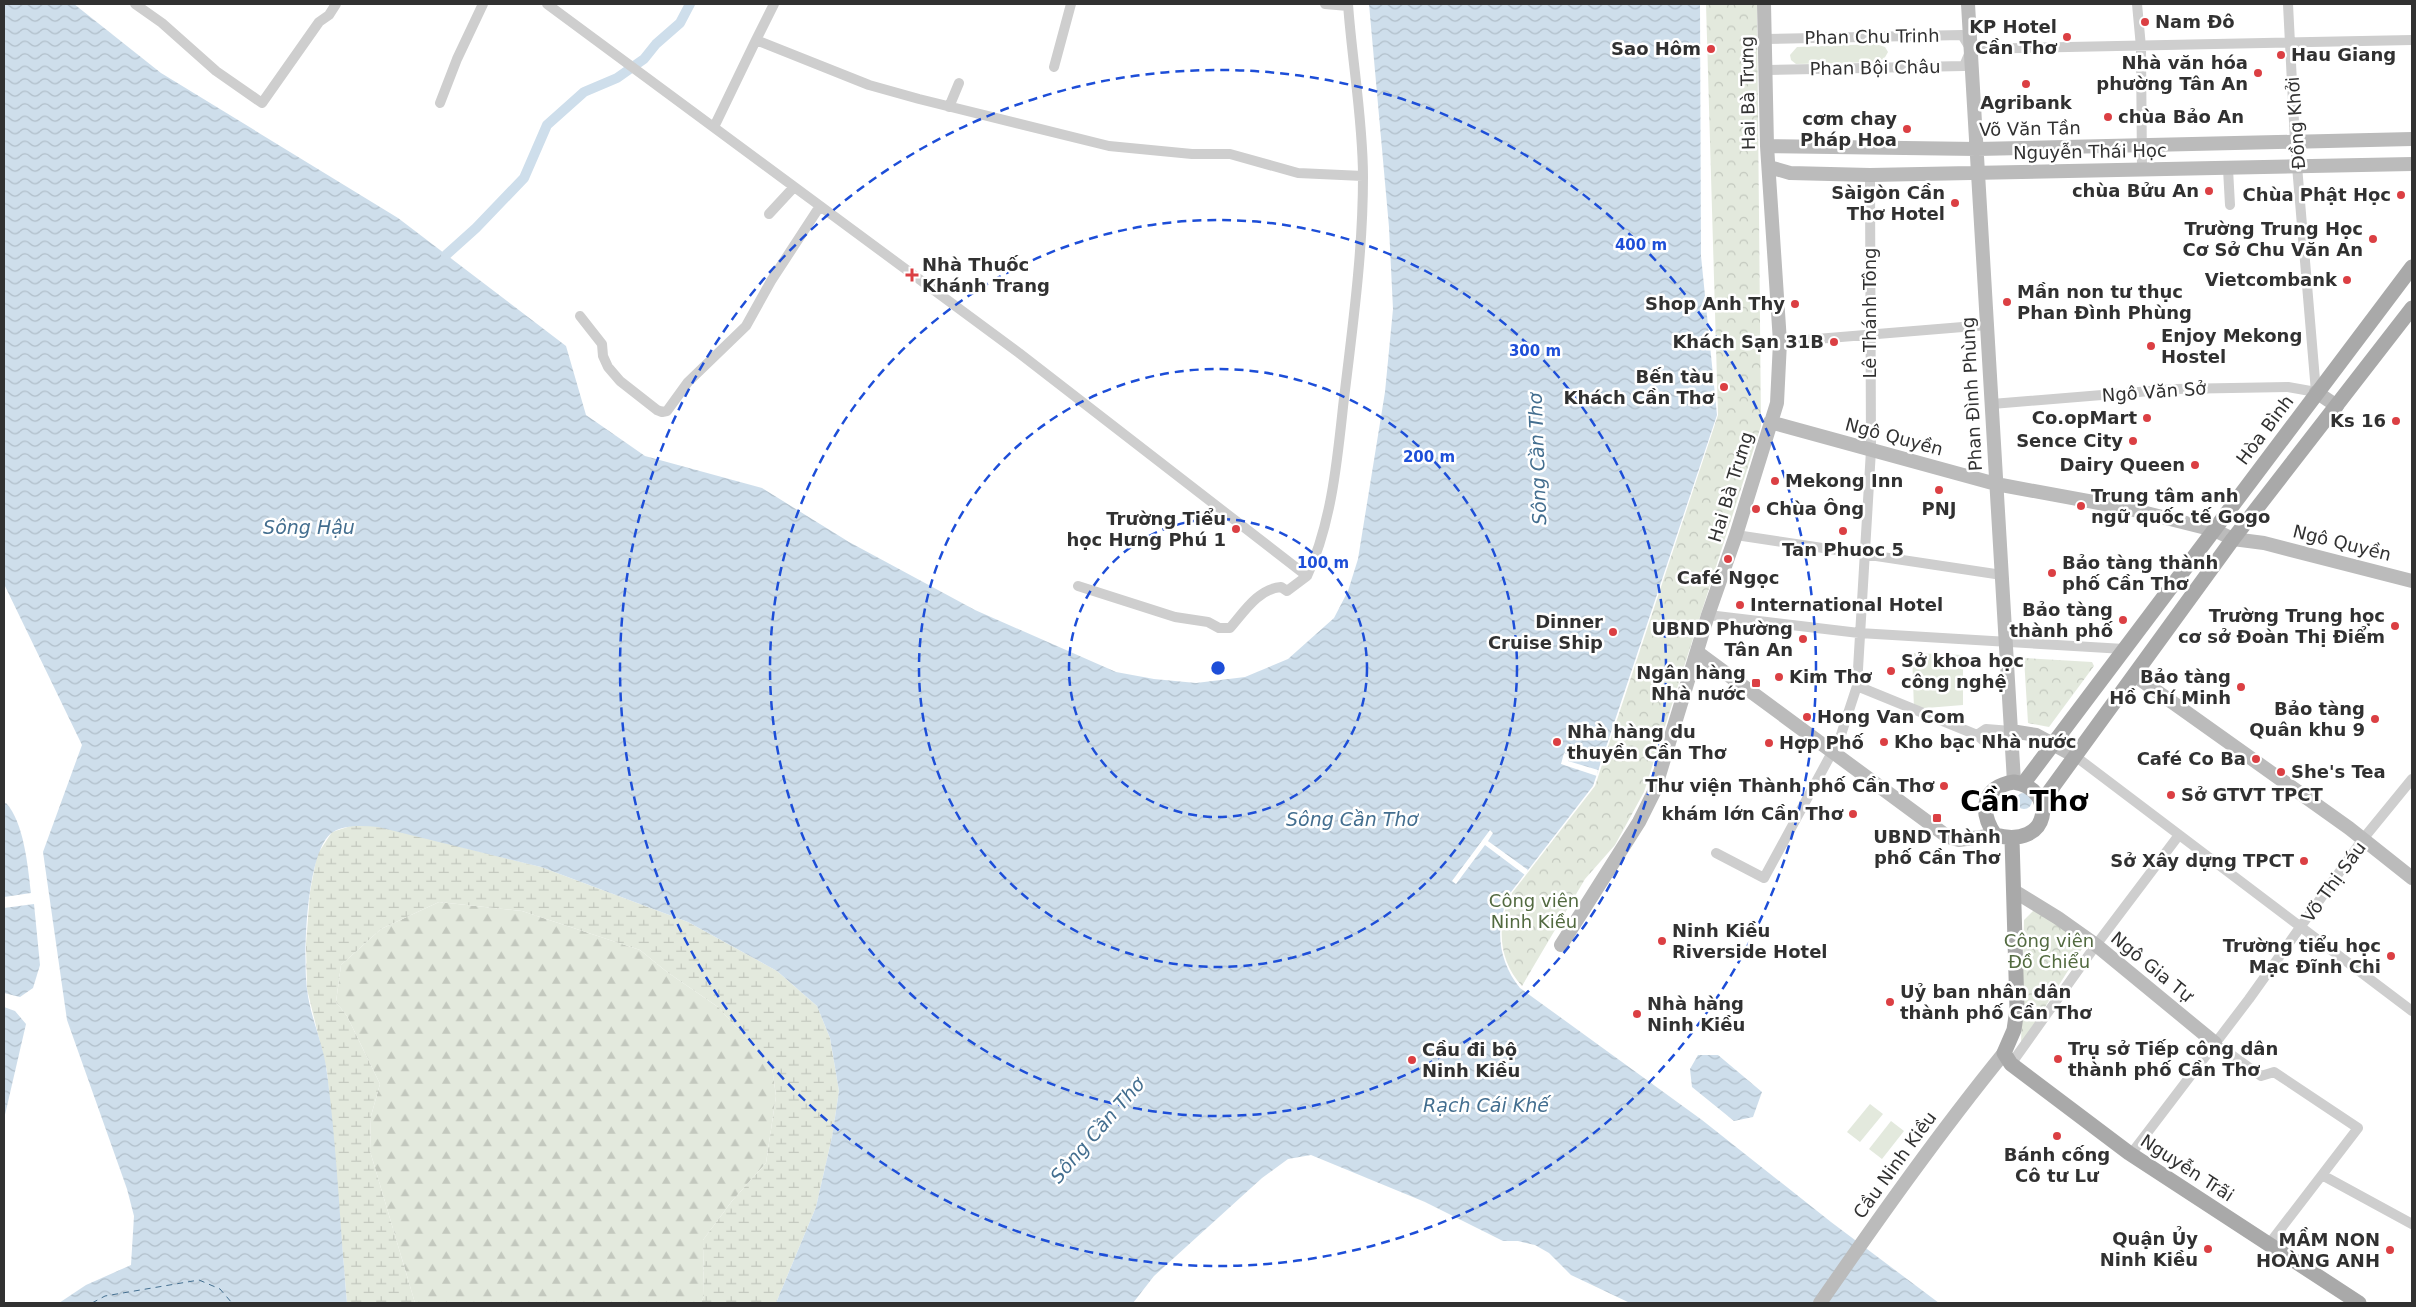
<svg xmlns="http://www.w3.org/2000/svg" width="2416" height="1307" viewBox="0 0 2416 1307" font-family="'DejaVu Sans',sans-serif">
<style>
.grass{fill:#e3e9dd}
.forest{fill:url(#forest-firs)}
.wetland{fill:url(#wetland-marsh)}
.park{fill:url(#park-crowns)}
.water{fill:url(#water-waves)}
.pier{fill:#fff}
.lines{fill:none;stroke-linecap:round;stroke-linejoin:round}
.canal{stroke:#cedeeb;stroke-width:10}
.ferry{stroke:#436e8f;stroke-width:1;stroke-dasharray:6 5;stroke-linecap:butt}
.street{stroke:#cecece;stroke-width:10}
.secondary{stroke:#bbb;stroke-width:14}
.primary{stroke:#a9a9a9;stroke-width:15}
.ring{fill:none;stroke:#1d4ed8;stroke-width:2.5;stroke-dasharray:9 6}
.poi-dot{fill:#db3f43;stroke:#fff;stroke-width:2}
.labels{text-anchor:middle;stroke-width:5;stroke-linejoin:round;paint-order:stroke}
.poi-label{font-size:18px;font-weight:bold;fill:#313131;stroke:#fff;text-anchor:end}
.street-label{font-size:18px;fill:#313131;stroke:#fff}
.park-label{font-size:18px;fill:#526a40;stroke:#fff}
.water-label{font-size:19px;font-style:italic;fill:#436e8f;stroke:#fff}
.town-label{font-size:28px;font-weight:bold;fill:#000;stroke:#fff}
.centre{fill:#1d4ed8;stroke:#fff;stroke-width:2.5}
.ring-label{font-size:15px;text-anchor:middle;font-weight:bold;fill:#1d4ed8;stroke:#fff;stroke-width:5;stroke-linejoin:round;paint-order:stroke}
</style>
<defs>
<pattern id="forest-firs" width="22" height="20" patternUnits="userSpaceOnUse" patternTransform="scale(1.25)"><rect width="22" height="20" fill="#e3e9dd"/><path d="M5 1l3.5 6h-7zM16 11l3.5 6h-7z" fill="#c3c8be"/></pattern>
<pattern id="wetland-marsh" width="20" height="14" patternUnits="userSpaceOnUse" patternTransform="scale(1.25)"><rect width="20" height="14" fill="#e3e9dd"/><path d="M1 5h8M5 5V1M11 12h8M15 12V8" fill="none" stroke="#c3c8be"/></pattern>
<pattern id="park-crowns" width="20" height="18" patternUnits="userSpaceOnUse" patternTransform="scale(1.25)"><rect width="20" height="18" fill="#e3e9dd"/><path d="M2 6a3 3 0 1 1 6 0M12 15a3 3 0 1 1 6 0" fill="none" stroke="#c3c8be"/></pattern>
<pattern id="water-waves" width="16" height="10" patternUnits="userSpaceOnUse" patternTransform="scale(1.25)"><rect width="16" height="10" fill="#cedeeb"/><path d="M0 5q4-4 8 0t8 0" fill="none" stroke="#b1bfca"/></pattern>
</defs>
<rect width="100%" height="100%" fill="#fff"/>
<!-- grass -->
<path class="grass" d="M1876,44l9,3 3,5 -4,7 -8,3 -80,2 -5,-4 -1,-5 7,-8z
M1912,653l51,2v50l-49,4z
M1870,1104l13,10 -23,28 -13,-10z
M1891,1121l13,10 -22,28 -13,-10z"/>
<!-- forest -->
<path class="forest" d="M439,902l83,9 118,39 27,22 51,35 54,60 4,29 -10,67 -34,38 -29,39 1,56 -3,7h-286l-45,-152 1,-35 9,-32 -33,-68 -11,-14 5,-37 40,-36z"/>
<!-- wetland -->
<path class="wetland" d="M354,825l24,1 163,41 147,55 89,49 40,35 13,32 9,53 -7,46 -16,70 -40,96h-75l3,-7 -1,-56 29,-39 34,-38 10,-67 -4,-29 -54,-60 -51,-35 -27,-22 -118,-39 -83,-9 -58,27 -40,36 -5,37 11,14 33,68 -9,32 -1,35 45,152h-68l-20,-232 -20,-82 -1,-45 4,-52 7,-37 15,-23z"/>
<!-- park -->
<path class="park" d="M1706,4h51l4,422 -117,366 -29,53 -30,34 -63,107c-24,-26 -26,-62 -10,-93l83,-107 123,-371z
M2024,658l68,4 2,4 -45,61 -21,-4z
M2036,908l47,34v5l-62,98 3,-125z"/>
<!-- water -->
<path class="water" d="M4,4h70l87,69 237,145 168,128 20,69 59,41 117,32 87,54 126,68 141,62 38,7 42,4 49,-6 43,-18 46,-41 14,-27 10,-32 27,-167 8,-83 -4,-82 -20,-223h331l1,252 16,159 -124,371 -82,106c-17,32 -14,68 9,96l182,132 129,102 108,81h-309l-59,-28 -22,-22 -14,-8 -17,-4h-15l-78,-39 -114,-47 -23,4 -26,19 -108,98 -21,27h-357l40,-96 16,-70 7,-46 -9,-53 -13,-32 -40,-35 -89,-49 -147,-55 -163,-40c-15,-1 -31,-3 -45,5 -27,16 -30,126 -26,157 3,28 17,56 20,84 10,76 13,154 20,230h-288l27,-18 45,-20 3,-49 -7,-27 -60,-169 -24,-168 39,-107 -78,-161z
M2016 801a8 8 0 1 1 16 0a8 8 0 1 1-16 0Z
M6,803c18,19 22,64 25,90l-27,4v-93z
M34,904l6,61 -7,23 -13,9 -16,-4v-85z
M4,1007l11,4 11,13 -22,95z
M1698,1055h20l44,37 -9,25 -19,4 -42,-34 -2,-18z"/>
<!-- pier -->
<path class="pier" d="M1564,753l6,2 -2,6 30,9 -1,6 -36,-12z
M1490,830l3,3 -5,8 40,29 -3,5 -40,-30 -29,39 -4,-3z"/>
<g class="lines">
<!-- canal -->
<path class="canal" d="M446,255l30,-27 48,-50 23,-53 37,-33 33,-14 27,-19 12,-15 24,-21 10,-19"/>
<!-- ferry -->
<path class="ferry" d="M92,1303l13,-7 94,-16 21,9 12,14"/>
<!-- street -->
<path class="street" d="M135,4l27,19 54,48 46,32 57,-81 10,-7 7,-11
M547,4l472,349 288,223c24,-51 30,-113 36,-169 9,-76 20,-153 20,-230 0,-58 -11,-116 -15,-173
M774,4l-18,36 113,45 50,14 190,47 83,8h38l68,19 65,3
M1325,4l23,2
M2137,4l4,43 1,123
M1766,39l196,-4 8,13
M1971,49l441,-9
M1054,67l17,-63
M1767,70l197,-4 6,-14
M440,103l17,-44 26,-55
M949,107l10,-24
M714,127l42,-87
M2228,169l2,36
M769,214l25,-27
M580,316l22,28 1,12 5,11 12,14 37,29 5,2 5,-1 21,-29 58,-56 25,-45 49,-75
M1780,342l207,-17
M1992,404l183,-15 113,-2 28,5 -21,-250 -7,-138
M1736,535l266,40
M1078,586l97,31 33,5 11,6h11c14,-16 28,-39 51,-41l6,4 20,-15
M1708,615l151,18 265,16
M1857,686l120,49 8,7 27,2
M1977,735l9,-6 25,2
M2075,756l337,255
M1716,853l48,25 65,-120 6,-5 22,-67 14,-236 -1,-275
M2215,1043l46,33 13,-4 84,56 -89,116
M2011,1064l85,-119 83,-110
M2131,1154l118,-155 114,-160 49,-60
M2322,1175l90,49"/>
<!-- secondary -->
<path class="secondary" d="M1968,4l46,778
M1767,146l210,3 435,-10
M1769,167l21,6 80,2 542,-11
M2316,392l21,14
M1770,422l226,62 130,24 88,22 19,9 31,4 148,38
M1697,652l251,185 11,3 36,-5
M2134,675l215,153 63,50
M2011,731l25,4 39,21
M2014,891l44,27 38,27 119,98
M1561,945l78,-123 15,-30 54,-177 28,-80 41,-132 3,-61 -13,-196 -3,-142
M1820,1303c59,-85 119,-170 184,-250"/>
<!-- primary -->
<path class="primary" d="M2014,782c44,7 37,68 -19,53 -16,-24 -13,-48 19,-53z
M2023,784l389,-517
M2041,803l192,-264 179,-231
M2012,839l5,170 -3,21 -10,23 7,11 118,89 230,150"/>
</g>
<!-- distance rings -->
<g class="ring">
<circle cx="1218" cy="668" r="149"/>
<circle cx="1218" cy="668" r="299"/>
<circle cx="1218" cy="668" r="448"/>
<circle cx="1218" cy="668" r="598"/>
</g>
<!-- markers -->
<g class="poi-dot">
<circle cx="2145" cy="22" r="5"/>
<circle cx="2067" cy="37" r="5"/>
<circle cx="1711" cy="49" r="5"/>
<circle cx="2281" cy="55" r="5"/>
<circle cx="2258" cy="73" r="5"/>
<circle cx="2026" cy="84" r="5"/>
<circle cx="2108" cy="117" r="5"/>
<circle cx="1907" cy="129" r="5"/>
<circle cx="2209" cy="191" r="5"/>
<circle cx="2401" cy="195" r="5"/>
<circle cx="1955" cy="203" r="5"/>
<circle cx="2373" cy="239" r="5"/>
<path d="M909.5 267.5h5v5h5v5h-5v5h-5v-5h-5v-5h5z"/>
<circle cx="2347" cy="280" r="5"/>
<circle cx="2007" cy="302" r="5"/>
<circle cx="1795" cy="304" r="5"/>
<circle cx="1834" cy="342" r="5"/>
<circle cx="2151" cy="346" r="5"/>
<circle cx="1724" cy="387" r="5"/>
<circle cx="2147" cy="418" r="5"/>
<circle cx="2396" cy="421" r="5"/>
<circle cx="2133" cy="441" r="5"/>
<circle cx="2195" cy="465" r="5"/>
<circle cx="1775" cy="481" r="5"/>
<circle cx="1939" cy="490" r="5"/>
<circle cx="2081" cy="506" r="5"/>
<circle cx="1756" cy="509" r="5"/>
<circle cx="1236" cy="529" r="5"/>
<circle cx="1843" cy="531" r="5"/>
<circle cx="1728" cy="559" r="5"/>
<circle cx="2052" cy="573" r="5"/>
<circle cx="1740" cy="605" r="5"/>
<circle cx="2123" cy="620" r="5"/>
<circle cx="2395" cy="626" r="5"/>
<circle cx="1613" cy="632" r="5"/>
<circle cx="1803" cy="639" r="5"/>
<circle cx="1891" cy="671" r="5"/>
<circle cx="1779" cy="677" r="5"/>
<rect x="1751" y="678" width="10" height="10" rx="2.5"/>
<circle cx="2241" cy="687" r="5"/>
<circle cx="1807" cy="717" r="5"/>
<circle cx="2375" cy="719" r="5"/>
<circle cx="1557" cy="742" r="5"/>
<circle cx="1884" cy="742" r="5"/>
<circle cx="1769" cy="743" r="5"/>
<circle cx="2256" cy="759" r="5"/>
<circle cx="2281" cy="772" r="5"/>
<circle cx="1944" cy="786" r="5"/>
<circle cx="2171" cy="795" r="5"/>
<circle cx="1853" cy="814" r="5"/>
<rect x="1932" y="813" width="10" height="10" rx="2.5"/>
<circle cx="2304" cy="861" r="5"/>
<circle cx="1662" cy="941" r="5"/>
<circle cx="2391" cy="956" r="5"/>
<circle cx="1890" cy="1002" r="5"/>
<circle cx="1637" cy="1014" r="5"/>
<circle cx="2058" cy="1059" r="5"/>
<circle cx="1412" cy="1060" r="5"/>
<circle cx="2057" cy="1136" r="5"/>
<circle cx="2208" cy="1249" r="5"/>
<circle cx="2390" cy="1250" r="5"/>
</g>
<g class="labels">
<!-- poi labels -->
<g class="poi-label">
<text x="2155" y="28" text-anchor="start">Nam Đô</text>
<text x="2057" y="33">KP Hotel<tspan x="2057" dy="21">Cần Thơ</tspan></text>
<text x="1701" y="55">Sao Hôm</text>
<text x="2291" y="61" text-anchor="start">Hau Giang</text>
<text x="2248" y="69">Nhà văn hóa<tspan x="2248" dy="21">phường Tân An</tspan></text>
<text x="2026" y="109" text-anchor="middle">Agribank</text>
<text x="2118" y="123" text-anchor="start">chùa Bảo An</text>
<text x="1897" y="125">cơm chay<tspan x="1897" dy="21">Pháp Hoa</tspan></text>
<text x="2199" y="197">chùa Bửu An</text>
<text x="1945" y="199">Sàigòn Cần<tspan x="1945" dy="21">Thơ Hotel</tspan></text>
<text x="2391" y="201">Chùa Phật Học</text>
<text x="2363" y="235">Trường Trung Học<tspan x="2363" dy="21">Cơ Sở Chu Văn An</tspan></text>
<text x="922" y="271" text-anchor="start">Nhà Thuốc<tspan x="922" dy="21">Khánh Trang</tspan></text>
<text x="2337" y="286">Vietcombank</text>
<text x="2017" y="298" text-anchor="start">Mần non tư thục<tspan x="2017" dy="21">Phan Đình Phùng</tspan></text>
<text x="1785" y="310">Shop Anh Thy</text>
<text x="2161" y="342" text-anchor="start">Enjoy Mekong<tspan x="2161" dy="21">Hostel</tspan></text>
<text x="1824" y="348">Khách Sạn 31B</text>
<text x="1714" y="383">Bến tàu<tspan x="1714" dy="21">Khách Cần Thơ</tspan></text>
<text x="2137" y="424">Co.opMart</text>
<text x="2386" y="427">Ks 16</text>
<text x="2123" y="447">Sence City</text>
<text x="2185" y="471">Dairy Queen</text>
<text x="1785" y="487" text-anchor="start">Mekong Inn</text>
<text x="2091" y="502" text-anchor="start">Trung tâm anh<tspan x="2091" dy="21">ngữ quốc tế Gogo</tspan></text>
<text x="1766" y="515" text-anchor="start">Chùa Ông</text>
<text x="1939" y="515" text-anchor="middle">PNJ</text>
<text x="1226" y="525">Trường Tiểu<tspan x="1226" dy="21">học Hưng Phú 1</tspan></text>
<text x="1843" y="556" text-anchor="middle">Tan Phuoc 5</text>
<text x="2062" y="569" text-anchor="start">Bảo tàng thành<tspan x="2062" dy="21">phố Cần Thơ</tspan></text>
<text x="1728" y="584" text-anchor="middle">Café Ngọc</text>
<text x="1750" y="611" text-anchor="start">International Hotel</text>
<text x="2113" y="616">Bảo tàng<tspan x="2113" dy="21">thành phố</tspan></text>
<text x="2385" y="622">Trường Trung học<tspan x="2385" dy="21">cơ sở Đoàn Thị Điểm</tspan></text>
<text x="1603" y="628">Dinner<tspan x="1603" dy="21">Cruise Ship</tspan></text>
<text x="1793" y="635">UBND Phường<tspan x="1793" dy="21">Tân An</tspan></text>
<text x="1901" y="667" text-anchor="start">Sở khoa học<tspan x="1901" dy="21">công nghệ</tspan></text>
<text x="1746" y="679">Ngân hàng<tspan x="1746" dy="21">Nhà nước</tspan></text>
<text x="1789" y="683" text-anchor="start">Kim Thơ</text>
<text x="2231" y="683">Bảo tàng<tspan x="2231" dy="21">Hồ Chí Minh</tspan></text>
<text x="2365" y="715">Bảo tàng<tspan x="2365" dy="21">Quân khu 9</tspan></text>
<text x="1817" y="723" text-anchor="start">Hong Van Com</text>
<text x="1567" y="738" text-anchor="start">Nhà hàng du<tspan x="1567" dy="21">thuyền Cần Thơ</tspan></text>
<text x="1894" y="748" text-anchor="start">Kho bạc Nhà nước</text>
<text x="1779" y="749" text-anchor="start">Hợp Phố</text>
<text x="2246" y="765">Café Co Ba</text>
<text x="2291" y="778" text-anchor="start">She's Tea</text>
<text x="1934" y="792">Thư viện Thành phố Cần Thơ</text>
<text x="2181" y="801" text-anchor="start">Sở GTVT TPCT</text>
<text x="1843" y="820">khám lớn Cần Thơ</text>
<text x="1937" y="843" text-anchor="middle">UBND Thành<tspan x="1937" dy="21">phố Cần Thơ</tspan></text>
<text x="2294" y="867">Sở Xây dựng TPCT</text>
<text x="1672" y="937" text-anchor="start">Ninh Kiều<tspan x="1672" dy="21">Riverside Hotel</tspan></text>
<text x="2381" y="952">Trường tiểu học<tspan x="2381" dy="21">Mạc Đĩnh Chi</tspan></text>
<text x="1900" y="998" text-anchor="start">Uỷ ban nhân dân<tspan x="1900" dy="21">thành phố Cần Thơ</tspan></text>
<text x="1647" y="1010" text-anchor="start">Nhà hàng<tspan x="1647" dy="21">Ninh Kiều</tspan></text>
<text x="2068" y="1055" text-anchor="start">Trụ sở Tiếp công dân<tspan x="2068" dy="21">thành phố Cần Thơ</tspan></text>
<text x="1422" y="1056" text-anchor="start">Cầu đi bộ<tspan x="1422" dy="21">Ninh Kiều</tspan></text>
<text x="2057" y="1161" text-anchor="middle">Bánh cống<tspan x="2057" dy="21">Cô tư Lư</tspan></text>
<text x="2198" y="1245">Quận Ủy<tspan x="2198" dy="21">Ninh Kiều</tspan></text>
<text x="2380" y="1246">MẦM NON<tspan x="2380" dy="21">HOÀNG ANH</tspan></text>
</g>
<!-- street labels -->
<g class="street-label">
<text transform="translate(1872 37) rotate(-1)" y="6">Phan Chu Trinh</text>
<text transform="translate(1875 68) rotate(-1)" y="6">Phan Bội Châu</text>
<text transform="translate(1748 93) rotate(-91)" y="6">Hai Bà Trưng</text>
<text transform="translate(2296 123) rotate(-94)" y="6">Đồng Khởi</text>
<text transform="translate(2030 129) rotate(-1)" y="6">Võ Văn Tần</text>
<text transform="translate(2090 152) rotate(-1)" y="6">Nguyễn Thái Học</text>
<text transform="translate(1870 313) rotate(-90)" y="6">Lê Thánh Tông</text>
<text transform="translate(2154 392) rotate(-4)" y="6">Ngô Văn Sở</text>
<text transform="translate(1972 394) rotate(-93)" y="6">Phan Đình Phùng</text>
<text transform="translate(2265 430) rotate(-53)" y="6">Hòa Bình</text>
<text transform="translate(1894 437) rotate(15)" y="6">Ngô Quyền</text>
<text transform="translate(1731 487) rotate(-73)" y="6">Hai Bà Trưng</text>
<text transform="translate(2342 543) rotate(14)" y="6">Ngô Quyền</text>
<text transform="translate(2334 882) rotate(-54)" y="6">Võ Thị Sáu</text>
<text transform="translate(2152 967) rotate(39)" y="6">Ngô Gia Tự</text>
<text transform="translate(1895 1165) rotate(-54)" y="6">Cầu Ninh Kiều</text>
<text transform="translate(2187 1168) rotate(33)" y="6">Nguyễn Trãi</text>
</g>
<!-- park labels -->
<g class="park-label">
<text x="1534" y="907">Công viên<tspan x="1534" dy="21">Ninh Kiều</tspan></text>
<text x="2049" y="947">Công viên<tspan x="2049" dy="21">Đồ Chiểu</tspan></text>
</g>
<!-- water labels -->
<g class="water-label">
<text transform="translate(1537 459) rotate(-92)" y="7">Sông Cần Thơ</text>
<text x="309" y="534">Sông Hậu</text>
<text x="1352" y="826">Sông Cần Thơ</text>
<text x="1486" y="1112">Rạch Cái Khế</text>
<text transform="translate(1097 1130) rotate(-49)" y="7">Sông Cần Thơ</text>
</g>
<!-- town labels -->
<g class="town-label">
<text x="2024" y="811">Cần Thơ</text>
</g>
</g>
<circle cx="1218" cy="668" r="8" class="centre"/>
<g class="ring-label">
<text x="1641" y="250">400 m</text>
<text x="1535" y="356">300 m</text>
<text x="1429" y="462">200 m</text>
<text x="1323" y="568">100 m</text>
</g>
<!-- border -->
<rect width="2416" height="1307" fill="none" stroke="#313131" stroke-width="10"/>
</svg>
